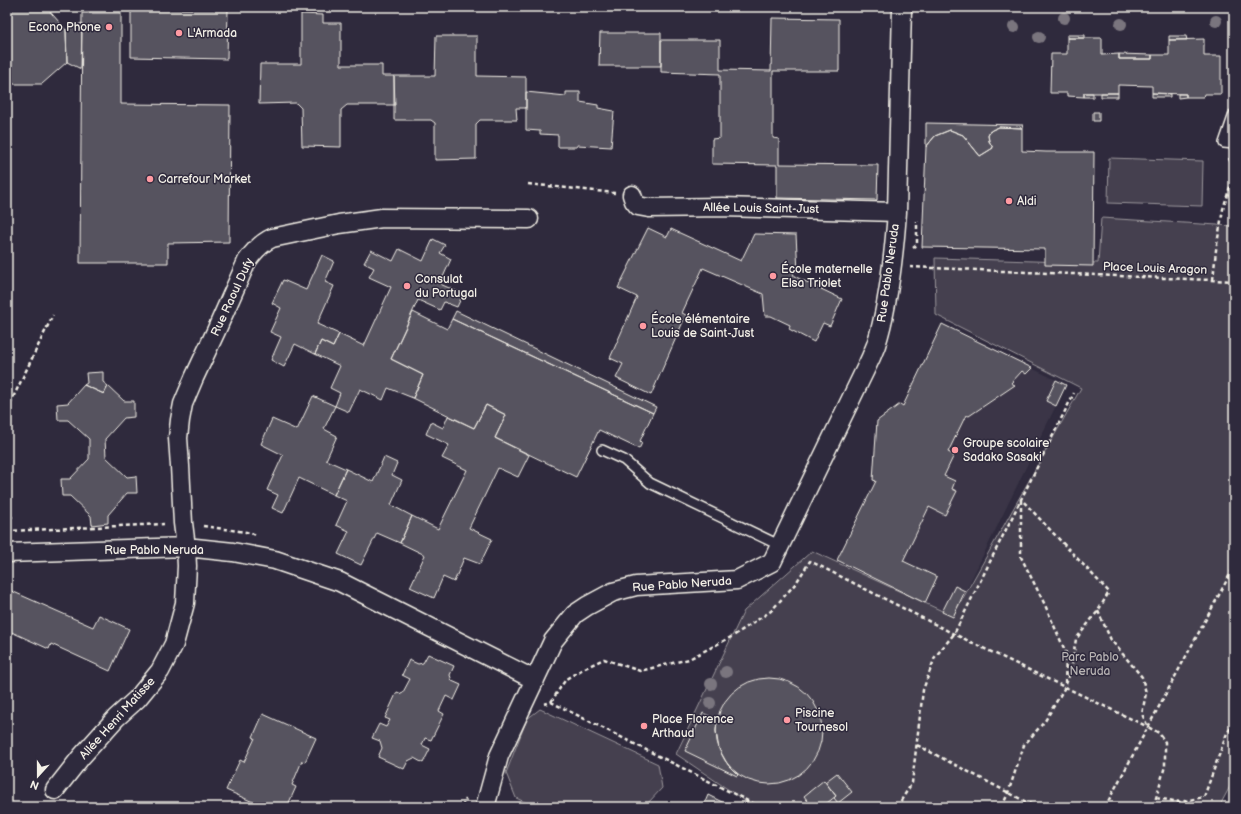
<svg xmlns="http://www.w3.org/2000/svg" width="1241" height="814" viewBox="0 0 1241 814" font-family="'Balsamiq Sans',sans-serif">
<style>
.built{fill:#3b3647}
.green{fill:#454050;stroke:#9c989c}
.building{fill:#56525f;stroke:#f4f1e8}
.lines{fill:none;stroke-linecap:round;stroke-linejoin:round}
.lane-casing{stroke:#f4f1e8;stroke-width:12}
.street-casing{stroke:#f4f1e8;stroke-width:21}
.path{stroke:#f4f1e8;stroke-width:2.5;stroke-dasharray:4 3;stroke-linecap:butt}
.lane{stroke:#2f2a3d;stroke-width:9}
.street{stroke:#2f2a3d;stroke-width:18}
.tree{fill:#7a757e}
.poi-dot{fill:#ff9aa2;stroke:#2f2a3d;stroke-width:1.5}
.labels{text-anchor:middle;stroke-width:3;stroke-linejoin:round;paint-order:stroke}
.poi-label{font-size:12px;fill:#f4f1e8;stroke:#2f2a3d;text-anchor:start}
.street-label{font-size:12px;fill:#f4f1e8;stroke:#2f2a3d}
.park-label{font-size:12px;fill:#b7b3b3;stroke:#2f2a3d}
</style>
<rect width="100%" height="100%" fill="#2f2a3d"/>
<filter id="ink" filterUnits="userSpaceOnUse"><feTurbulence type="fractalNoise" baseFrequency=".025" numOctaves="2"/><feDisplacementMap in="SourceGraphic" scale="8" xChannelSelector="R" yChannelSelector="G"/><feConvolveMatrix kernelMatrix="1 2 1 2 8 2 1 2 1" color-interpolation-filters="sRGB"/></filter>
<g filter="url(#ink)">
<!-- built -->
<path class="built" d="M942,324l124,61 -113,232 -116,-57 39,-78 -3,-2 4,-59 23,-17 3,1z"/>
<!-- green -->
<path class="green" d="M1109,158l94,3 -1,45 -94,-3z
M1101,218l133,8v553l-15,28h-465l-78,-53 68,-143 68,-60 141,65 128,-228 -145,-73 -1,-57 163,5z
M540,709l118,55 4,24 -14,15 1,4h-113l-20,-9 -10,-25 21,-54z"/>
<!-- building -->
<path class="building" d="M14,7h32l20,23 1,32 -25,22h-29l-6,-5v-65z
M131,9h97l-1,50 -96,-2z
M82,13h39v91l109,1 -1,137 -61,1v20h-88z
M301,14l22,1v8h18v42h41v11h12l1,29h-48l-6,5v37l-39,-1 -1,-38 -5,-5 -37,1 1,-40h41z
M772,18l67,1v52h-66v67l6,1v25l99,1 -1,35 -100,-2v-33l-65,-1v-25l8,-1v-64l-59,-2v-32h59v30l51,1z
M82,23l-1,46 -14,-7 -1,-32z
M600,33h61v33h-62z
M1067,35h18v3h-18z
M436,36h41v40l49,1v31h-10l1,12h-37l-4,4v35l-41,1v-37l-4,-3h-37v-44h41z
M1169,36h17l1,4h-18z
M1067,38h35v17l17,-1v5h33v-4h17v-15l35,-1v17h17v38h-17l-1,3h-17v-3l-34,-1v-7l-34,-1v8h-34v4l-17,-1v-3h-17l1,-39h16z
M1119,54l33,1v4h-33z
M526,92l40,4v-4h14v10l18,3v3l16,3 -3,36 -34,-2v2h-19v-12l-18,-1v-3l-14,-1z
M1084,93h9v4h-9z
M1101,93h17v4h-17z
M1152,93l18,1v3h-18z
M1178,94h8v3l-8,1z
M1093,112h6v9h-6z
M926,123l97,2 -1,3 -23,-1 -7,3 -3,2 -1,4 1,5 4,7 -13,8 -17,-21 -13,-5 -15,6 -9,11z
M999,127l23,1v23l24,1h48l-1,114 -48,-1v-16l-123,-2 4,-100 9,-11 15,-6 13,5 17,21 13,-8 -4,-7 -1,-7 4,-4z
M648,228l19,9 4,-8 70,32 13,-27 42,1 2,36h-5l1,5 48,23 -12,27 -7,-3 -9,19 -25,-13 1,-4 -19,-9h-6l-2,-22 -60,-26 -21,45 4,2 -35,80 -35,-17 7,-14 -13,-6 27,-61 -19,-9z
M433,239l12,6 -5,8 11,6 -11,25 23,10 -6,13 -13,-5 -4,8 -22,-10 -27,59 32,16 -10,23 -25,-10 -5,12 -23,-11 -11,23 -14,-6 5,-13 -10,-5 10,-22 -25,-12 6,-13 12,6 6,-13 25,12 27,-59 -22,-10 5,-9 -10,-5 7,-13 22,11 6,-12 24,12z
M322,255l12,6 -9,21 9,4 -17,38 22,10 -6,13 -12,-6 -6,13 -20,-10 -11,23 -13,-7 10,-23 -11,-5 11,-24 -9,-5 11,-23 23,10z
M456,311l200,96 -3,6 -201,-94z
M413,312l34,17 5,-10 201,94 -13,28 2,2 -3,6 -40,-19 -23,47 -81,-39 11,-23 -20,-10 -12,23 -61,-30 10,-23 -32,-16z
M942,324l90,44 -6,6 -4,-3 -11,12 4,2 -46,31 -3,-1 -18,37 6,3 -10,21 11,5 -3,8 5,2 -12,24 -16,-8 -26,54 34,16 -12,26 -88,-43 39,-79 -3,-1 4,-59 23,-17 3,2z
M103,372v10l5,4 -4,8 -20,-9 3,-2 -1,-10z
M1056,380l10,5 -10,21 -10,-5z
M84,385l20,9 4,-8 16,15h10v16l-10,1 -19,21 1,18 21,20 9,-1 1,17h-10l-19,22v8l-16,2 -1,-9 -21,-20h-8l-1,-17h9l19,-20v-20l-21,-19h-10l-1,-16 11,-1z
M313,396l22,10 -11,23 13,7 -11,24 20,9 -12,26 -35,-17 -16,35 -11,-5 6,-13 -11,-5 16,-35 -22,-11 11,-25 25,11z
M486,405l20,10 -11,23 34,17 -11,22 -20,-9 -29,60 23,11 -12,25 -16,-6 -10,24 -11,-5 -9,21 -24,-11 15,-32 -25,-12 12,-27 26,13 29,-59 -25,-12 7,-13 -23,-11 5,-12 12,6 5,-12 26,12z
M384,457l13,6 -5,12 10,5 -11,25 21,11 -12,27 -23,-10 -16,32 -23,-11 11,-23 -13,-6 11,-24 -13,-6 12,-26 27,13z
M7,512l6,5 -6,6z
M955,586l10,5 -12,26 -11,-5z
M7,589l86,38 6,-12 30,14 -19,42 -59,-27 -2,5 -42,-19z
M428,654l26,12 -4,9 2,6 9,4 -7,15 -8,-4 -7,15 5,3 -13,26 -6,-2 -3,7 8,4 -7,14 -9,-5 -6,3 -4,8 -26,-12 4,-9 -2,-7 -8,-3 7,-14 7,3 4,-7 -5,-2 12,-26 5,2 8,-15 -8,-4 7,-15 9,4 5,-1z
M716 731a53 53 0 1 1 106 0a53 53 0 1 1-106 0Z
M703,713l14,7 -1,11 3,18 9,16 10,10 -1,1 -52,-25z
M263,714l53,24 -11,24 -3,-1 -10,24 4,2 -9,20h-23l-38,-17 14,-30 4,2 11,-24 -2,-1z
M837,773l15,19 -14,11 -4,-5 2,-2 -11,-14z
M824,780l12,16 -14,11h-10l-8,-11z
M708,795l24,12h-29z"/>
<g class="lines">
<defs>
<path id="lane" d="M1234,114l-10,29 10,1
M602,450l22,10 26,23 129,62"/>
<path id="street" d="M632,195l2,6 4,5 11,2 73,-1 175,5
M7,553l179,-6 47,5 42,8 65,22 195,98
M55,790l26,-33 35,-39 21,-19 23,-28 14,-27 11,-41 2,-37 -1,-19 -3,-24 -3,-57 -2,-28 2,-18 3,-16 11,-26 22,-47 31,-70c7,-10 14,-18 25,-23l67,-14 43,-6 147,1
M485,807l14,-51 47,-100 7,-15 22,-27 12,-8 26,-14 23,-6 101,-6 35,-18 93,-192c4,-8 8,-17 11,-25 13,-41 18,-91 21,-133l5,-205"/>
</defs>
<!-- lane casing -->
<use href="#lane" class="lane-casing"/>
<!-- street casing -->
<use href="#street" class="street-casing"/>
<!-- path -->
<path class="path" d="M936,7h26
M1217,7l17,1
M1229,158l5,12
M528,184l87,9
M913,248l4,-3v-24
M910,267l324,14
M1213,280l3,-30 7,-41 11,-35
M7,410l46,-95
M1021,500v57l24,48 21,48 -1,32
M203,526l43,6 11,3
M7,531l157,-7
M1098,611l13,29 31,37 4,16 -4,21 6,13 11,6 6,9v24l-9,32 -4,9
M551,702l15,-23 17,-10 21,-10 36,12 49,-12 44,-23 38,-25 25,-28 14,-22 144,73 194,93
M544,704l7,-2 209,105
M917,745l119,62
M1156,798l24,4 24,-5 23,-64 7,-9
M462,807l4,-8
M897,807l15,-24 11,-93 12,-33 19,-23 120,-241
M1002,807l6,-14 16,-48 21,-24 20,-34 6,-17 5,-31 22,-28 11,-19 -88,-93
M1105,807l129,-240"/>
<!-- lane -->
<use href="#lane" class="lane"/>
<!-- street -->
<use href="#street" class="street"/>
</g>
<!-- trees -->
<g class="tree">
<circle cx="1064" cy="18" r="6"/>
<circle cx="1216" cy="21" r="6"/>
<circle cx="1121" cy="24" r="6"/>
<circle cx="1014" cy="27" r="6"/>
<circle cx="1039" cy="37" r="6"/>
<circle cx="726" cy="672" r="6"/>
<circle cx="711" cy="684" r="6"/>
<circle cx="710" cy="703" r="6"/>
</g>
</g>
<!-- markers -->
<g class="poi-dot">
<circle cx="109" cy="27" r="4"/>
<circle cx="179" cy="33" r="4"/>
<circle cx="150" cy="179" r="4"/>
<circle cx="1009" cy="201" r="4"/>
<circle cx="773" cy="276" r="4"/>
<circle cx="407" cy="286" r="4"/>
<circle cx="643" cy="326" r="4"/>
<circle cx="955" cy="450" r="4"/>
<circle cx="787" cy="720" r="4"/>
<circle cx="644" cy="726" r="4"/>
</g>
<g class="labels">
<!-- poi labels -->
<g class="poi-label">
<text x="101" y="31" text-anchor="end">Econo Phone</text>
<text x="187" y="37">L'Armada</text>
<text x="158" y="183">Carrefour Market</text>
<text x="1017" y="205">Aldi</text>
<text x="781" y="273">École maternelle<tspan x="781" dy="14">Elsa Triolet</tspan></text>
<text x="415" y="283">Consulat<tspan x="415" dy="14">du Portugal</tspan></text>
<text x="651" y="323">École élémentaire<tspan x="651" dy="14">Louis de Saint-Just</tspan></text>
<text x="963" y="447">Groupe scolaire<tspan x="963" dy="14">Sadako Sasaki</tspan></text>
<text x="795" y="717">Piscine<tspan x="795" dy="14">Tournesol</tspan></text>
<text x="652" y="723">Place Florence<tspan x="652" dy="14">Arthaud</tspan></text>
</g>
<!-- street labels -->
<g class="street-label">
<text transform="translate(761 208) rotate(1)" y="4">Allée Louis Saint-Just</text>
<text transform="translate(1155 268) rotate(2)" y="4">Place Louis Aragon</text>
<text transform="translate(888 273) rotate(-82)" y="4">Rue Pablo Neruda</text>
<text transform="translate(232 297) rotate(-65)" y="4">Rue Raoul Dufy</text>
<text x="154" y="554">Rue Pablo Neruda</text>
<text transform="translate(682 584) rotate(-4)" y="4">Rue Pablo Neruda</text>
<text transform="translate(117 718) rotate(-48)" y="4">Allée Henri Matisse</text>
</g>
<!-- park labels -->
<g class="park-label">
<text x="1090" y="661">Parc Pablo<tspan x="1090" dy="14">Neruda</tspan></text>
</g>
</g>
<!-- margin -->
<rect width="1241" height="814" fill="none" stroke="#2f2a3d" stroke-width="24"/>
<rect x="12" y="12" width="1217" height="790" fill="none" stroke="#f4f1e8" stroke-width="1.5" filter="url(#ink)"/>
<!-- north arrow -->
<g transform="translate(38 776) rotate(201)" stroke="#2f2a3d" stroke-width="3" paint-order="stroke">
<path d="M0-3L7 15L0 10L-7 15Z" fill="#f4f1e8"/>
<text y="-6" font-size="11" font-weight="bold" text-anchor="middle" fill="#f4f1e8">N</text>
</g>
</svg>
